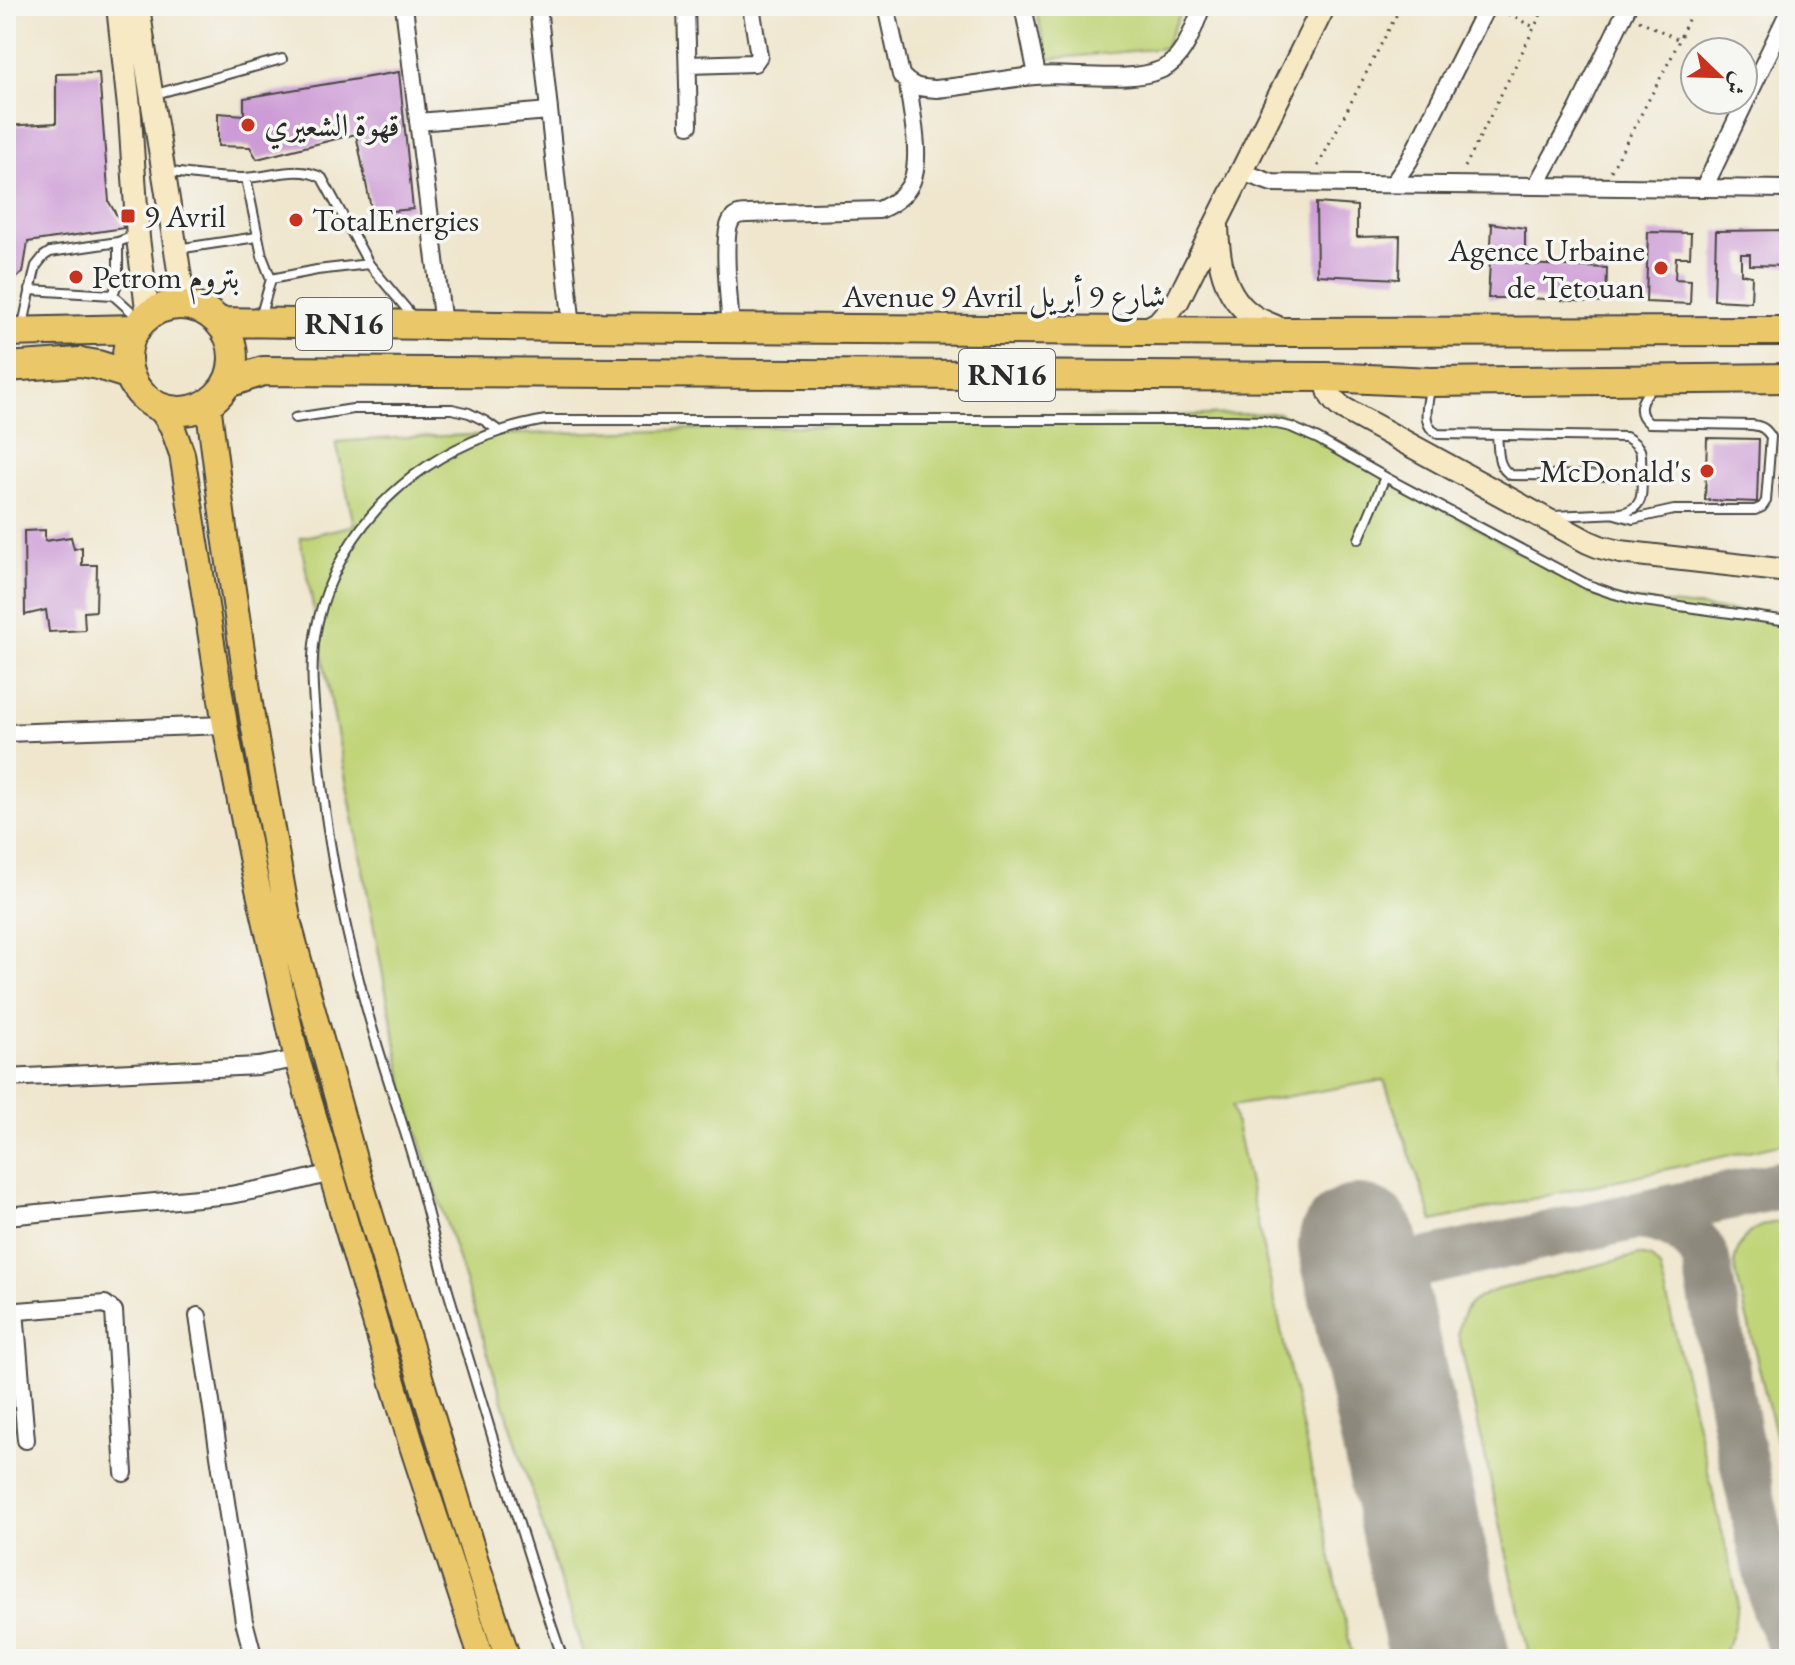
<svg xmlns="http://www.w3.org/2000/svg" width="1795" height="1665" viewBox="0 0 1795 1665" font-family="'EB Garamond',Amiri,serif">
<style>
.green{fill:#c0d478;stroke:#768052;stroke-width:2}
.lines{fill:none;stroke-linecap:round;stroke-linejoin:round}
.taxiway{stroke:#8d887c;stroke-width:48}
.runway{stroke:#8d887c;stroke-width:120}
.building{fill:#cd9cd6}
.lane-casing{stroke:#484743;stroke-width:12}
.street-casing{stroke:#484743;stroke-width:20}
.secondary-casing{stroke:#484743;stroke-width:26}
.primary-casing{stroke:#484743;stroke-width:28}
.highway-casing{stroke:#484743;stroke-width:32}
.path{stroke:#484743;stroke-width:3;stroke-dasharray:2 6;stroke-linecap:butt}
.lane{stroke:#fff;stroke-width:8}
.street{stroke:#fff;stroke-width:16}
.secondary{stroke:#f7e9c3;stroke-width:22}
.primary{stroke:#eac769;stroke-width:24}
.highway{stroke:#eac769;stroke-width:28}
.poi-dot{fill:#c8321e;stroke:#f6f6f2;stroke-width:3}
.labels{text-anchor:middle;stroke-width:7;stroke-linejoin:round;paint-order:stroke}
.shield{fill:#f6f6f2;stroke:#686867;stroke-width:2}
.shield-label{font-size:30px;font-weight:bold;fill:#2b2b2b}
.poi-label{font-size:32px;fill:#2b2b2b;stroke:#f6f6f2;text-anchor:start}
.street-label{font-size:32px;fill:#2b2b2b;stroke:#f6f6f2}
</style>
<rect width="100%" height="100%" fill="#f6f6f2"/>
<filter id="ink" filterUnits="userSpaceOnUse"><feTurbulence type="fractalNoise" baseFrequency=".0125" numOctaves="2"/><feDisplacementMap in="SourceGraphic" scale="16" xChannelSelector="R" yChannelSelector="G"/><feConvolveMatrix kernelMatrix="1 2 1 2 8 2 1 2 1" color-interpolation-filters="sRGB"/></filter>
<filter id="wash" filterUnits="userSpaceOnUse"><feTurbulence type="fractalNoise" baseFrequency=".006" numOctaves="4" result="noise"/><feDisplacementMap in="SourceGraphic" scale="32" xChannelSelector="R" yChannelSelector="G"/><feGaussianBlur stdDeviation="1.8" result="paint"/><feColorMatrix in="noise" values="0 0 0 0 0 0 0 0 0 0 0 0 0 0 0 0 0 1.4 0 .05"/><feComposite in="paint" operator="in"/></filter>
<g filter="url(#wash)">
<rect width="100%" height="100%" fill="#efe6cd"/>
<!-- green -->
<path class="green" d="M1035,6h149l-20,42 -116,11z
M1279,413l315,183 195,21v525l-356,79 -49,-141 -152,26 121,553h-768l-179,-563 -106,-558 54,-13 -18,-83 73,-5z
M1779,1222l10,3v267l-55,-228c5,-27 17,-39 45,-42z
M1639,1255l12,3 9,10 77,327c-1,27 -3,41 -17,64h-190l-72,-326c4,-27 13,-34 38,-43z"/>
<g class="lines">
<!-- taxiway -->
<path class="taxiway" d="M1637,1216c31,2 57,14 69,44l31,172 38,177 14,31
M1365,1275l424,-92"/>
<!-- runway -->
<path class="runway" d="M1358,1245l92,414"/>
</g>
<g id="blocks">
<!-- building -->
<path class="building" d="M399,72l14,137 -41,4 -16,-79 -99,25 -7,-12 -32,-1v-33l26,2v-17z
M99,73l10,129 15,26 -96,14 -5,31 -17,10v-157l50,-3v-49z
M1316,203l41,3v31l43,-1 -1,43 -82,-4z
M1490,223l35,5v36l82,4 -1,35 -77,-5h-41l4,-72z
M1789,230v36l-39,-1v-11h-9v20l11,2 -1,26 -37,-2 2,-69z
M1648,232l43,1 -1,24h-14l-1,22 16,1 -1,24 -44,-2z
M1780,433l9,2v11h-10z
M1707,438l52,1 -2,63 -52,-2z
M1779,476h10v22h-9z
M45,530v11l26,-4 3,12 8,-2v18h15l-1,46 -12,1 1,18 -36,2 -3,-22 -21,5 -1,-84z"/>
</g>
</g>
<g filter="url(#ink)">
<use href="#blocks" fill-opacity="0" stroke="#484743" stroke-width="2"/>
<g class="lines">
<defs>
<path id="lane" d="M152,95l130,-36
M166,171c26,4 50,7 76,7 27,0 56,-14 80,0l47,86 45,54
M246,178l16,78 9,23 -11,39
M177,249l80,-12
M271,279l46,-9 52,-6
M30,290l83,5 29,26
M113,295l5,-14v-39
M23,325l11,-51 2,-8 8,-10 6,-4 68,-10 19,-7
M1430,388c-2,17 -10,37 8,46l188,3c5,3 11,7 14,13 2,6 1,15 1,21 1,20 5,37 -20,42l-68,3
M295,418l58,-9h99l17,4 16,8 14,10
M1497,435c2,15 -1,32 14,40l130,1
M1615,514l18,5 41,-9h81l7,-3 4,-6 5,-64c-5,-8 -9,-11 -19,-12l-103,-2c-14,-11 -8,-24 3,-35
M1359,539l26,-62
M563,1659c-24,-68 -45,-138 -66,-207 -16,-54 -33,-107 -49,-161 -12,-43 -22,-86 -34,-129 -17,-58 -38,-115 -53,-174 -21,-79 -36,-161 -43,-242 -4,-42 -10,-83 0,-125 27,-111 118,-182 228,-201h688l29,1 28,6 27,12 67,38 177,94 24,13 25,9 25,7 153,21"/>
<path id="street" d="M404,6l39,319
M538,6l34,321
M686,6l3,119
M886,6l15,69c11,13 19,13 35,14 33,-3 66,-10 99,-13 35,-4 106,10 134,-11 17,-12 26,-40 33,-59
M1023,6l14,69
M688,65l66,-2 5,-7 -8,-50
M418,122l131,-11
M1242,172l30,11 517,6
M1393,184l16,-23 78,-155
M1536,186l42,-77 50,-103
M1704,188l85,-177
M731,328c-1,-21 -10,-91 0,-107 3,-6 10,-7 16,-7l132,-4c14,-6 27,-14 33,-29 10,-25 -1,-70 -4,-97
M6,733l219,-8
M6,1078l252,-12 39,-7
M6,1216l224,-21 53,-10 48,-12
M15,1311l11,129
M6,1312l99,-8 9,7 10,162
M198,1316l46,305 10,38"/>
<path id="secondary" d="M118,6l12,110 8,122 10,78
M138,6c14,100 32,199 46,299
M1217,226c1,33 6,70 36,90 9,6 20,9 29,14
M1143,331l15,-8 20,-23 146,-294
M1326,377c3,15 4,23 18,32l244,133 12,5 20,5 169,19"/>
<path id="primary" d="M208,403l17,133 27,181 37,207 68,246 119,391 32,98
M160,408l12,18 10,28 43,271 28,142 44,192 114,384 71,216"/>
<path id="highway" d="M127 358a53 53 0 1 1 106 0a53 53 0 1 1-106 0Z
M220,322l352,5 715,5 502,-1
M6,332l130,-3
M6,367l74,-5 18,3 32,10
M228,383l35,-12 1063,6 105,5 358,-4"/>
</defs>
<!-- lane casing -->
<use href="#lane" class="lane-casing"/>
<!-- street casing -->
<use href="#street" class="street-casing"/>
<!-- secondary casing -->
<use href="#secondary" class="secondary-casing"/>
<!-- primary casing -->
<use href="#primary" class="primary-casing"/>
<!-- highway casing -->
<use href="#highway" class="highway-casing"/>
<!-- path -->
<path class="path" d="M1501,11l33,16
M1639,20l40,20
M1318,166l83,-160
M1465,167l80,-161
M1611,171l61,-115 22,-50"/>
<!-- lane -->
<use href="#lane" class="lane"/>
<!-- street -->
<use href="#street" class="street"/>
<!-- secondary -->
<use href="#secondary" class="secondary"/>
<!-- primary -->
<use href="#primary" class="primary"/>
<!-- highway -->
<use href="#highway" class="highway"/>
</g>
</g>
<!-- markers -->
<g class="poi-dot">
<circle cx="248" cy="125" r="8"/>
<rect x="120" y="208" width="16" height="16" rx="4"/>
<circle cx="296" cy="220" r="8"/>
<circle cx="1661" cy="268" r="8"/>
<circle cx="76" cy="277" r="8"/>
<circle cx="1707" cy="471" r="8"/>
</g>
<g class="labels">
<!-- shield labels -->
<g class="shield">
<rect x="296" y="298" width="96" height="52" rx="6"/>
<rect x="959" y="349" width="96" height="52" rx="6"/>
</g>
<g class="shield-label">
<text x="344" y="334">RN16</text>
<text x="1007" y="385">RN16</text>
</g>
<!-- poi labels -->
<g class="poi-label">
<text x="264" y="136">قهوة الشعيري</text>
<text x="144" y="227">9 Avril</text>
<text x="312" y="231">TotalEnergies</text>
<text x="1645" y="261" text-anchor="end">Agence Urbaine<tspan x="1645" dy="37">de Tetouan</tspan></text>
<text x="92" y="288">Petrom بتروم</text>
<text x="1691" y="482" text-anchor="end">McDonald's</text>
</g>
<!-- street labels -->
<g class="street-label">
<text x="1004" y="307">Avenue 9 Avril شارع 9 أبريل</text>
</g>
</g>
<!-- margin -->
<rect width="1795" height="1665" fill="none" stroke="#f6f6f2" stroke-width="32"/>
<!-- north arrow -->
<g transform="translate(1719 76) rotate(113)"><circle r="38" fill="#f6f6f2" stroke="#a5a5a2" stroke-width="2"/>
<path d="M0-6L14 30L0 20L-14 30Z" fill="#c8321e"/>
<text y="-12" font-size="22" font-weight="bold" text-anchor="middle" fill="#2b2b2b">ش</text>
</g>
</svg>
